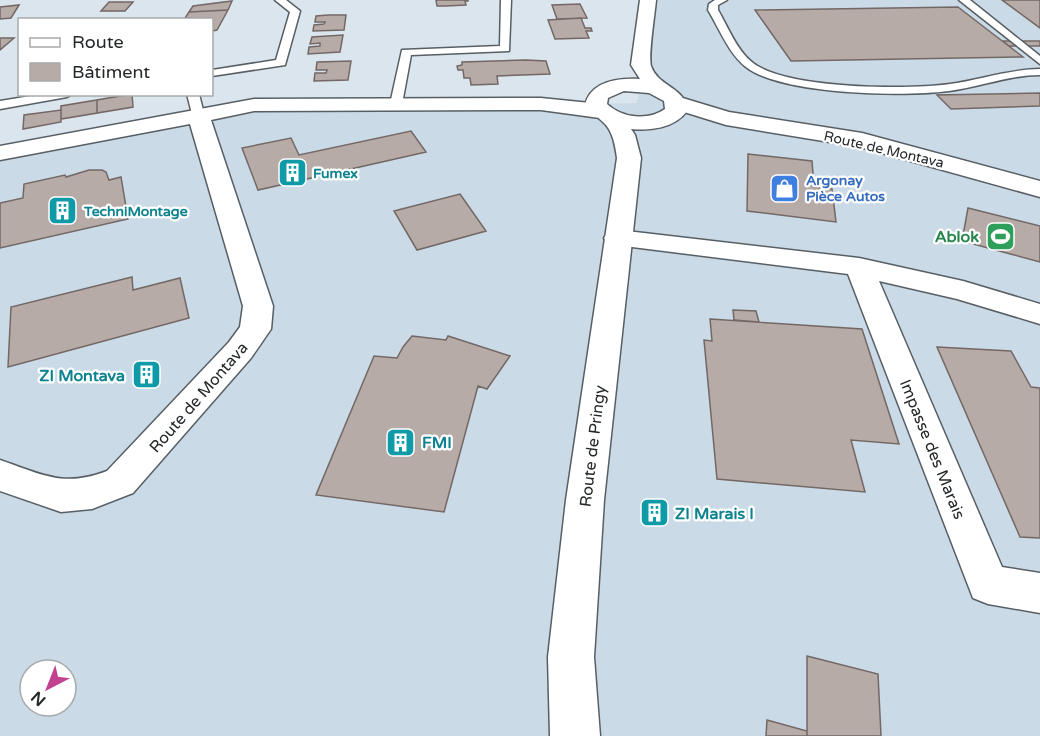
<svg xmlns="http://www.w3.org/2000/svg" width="1040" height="736" viewBox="0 0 1040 736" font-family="'Varela Round',sans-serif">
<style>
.built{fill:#cadae7;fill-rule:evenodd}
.building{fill:#b7aba7;stroke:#736865;stroke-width:1.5}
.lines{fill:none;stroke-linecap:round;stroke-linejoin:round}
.service-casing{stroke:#575f65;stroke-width:3}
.minor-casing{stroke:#575f65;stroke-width:3}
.tertiary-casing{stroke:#575f65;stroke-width:3}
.service{fill:#fff;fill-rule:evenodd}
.minor{fill:#fff;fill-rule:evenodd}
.tertiary{fill:#fff;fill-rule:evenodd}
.labels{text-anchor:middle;stroke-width:4.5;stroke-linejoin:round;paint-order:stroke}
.far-street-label{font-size:14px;fill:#24272a;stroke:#fff}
.far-culture-label{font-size:14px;font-weight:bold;fill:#0d838f;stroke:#fff;text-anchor:start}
.far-shop-label{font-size:14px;font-weight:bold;fill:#366cbe;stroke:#fff;text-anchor:start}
.leisure-label{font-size:16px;font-weight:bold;fill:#27864d;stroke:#fff;text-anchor:end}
.culture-label{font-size:16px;font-weight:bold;fill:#0d838f;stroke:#fff;text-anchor:start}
.street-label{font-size:16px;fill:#24272a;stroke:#fff}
</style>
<rect width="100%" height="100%" fill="#dbe5ed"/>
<!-- built -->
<path class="built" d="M656,0h384v736h-1040v-576l257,-48 380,-9zM30,670h36v36h-36z"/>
<!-- building -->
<path class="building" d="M436,0h32v1h-3l1,4 -21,1h-8z
M1002,0h38v28z
M232,1l-4,9 -39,2 4,-6z
M109,2h24l-8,9h-24z
M580,4l7,14 -30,1 -5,-14z
M19,5l-8,13 -11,1v-12z
M958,7l65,50 -232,4 -36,-51z
M228,10l-11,20 -5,1v-11l-27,-2 4,-6z
M328,15h18l-2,15 -31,1 1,-6 10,-1 1,-2h-10l1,-6z
M581,18l4,10h6l1,3h-6l3,7 -34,1 -7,-19z
M343,35l-3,17 -32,2 1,-7 11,-1v-3l-10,1 2,-7z
M0,38h14l-14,12z
M1003,41h37v5h-31z
M526,60l20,1 4,13 -53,2 1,8 -27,1 -1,-7h-6l-1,-8h-5l-1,-4 5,-1v-3z
M351,61l-3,19 -34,1 1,-8h11l1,-3h-11l1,-8z
M1040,93v13l-89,3 -14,-14z
M132,94l1,13 -36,6v-13z
M97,100v13l-36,6v-13z
M61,110v12l-38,7 1,-14z
M411,131l15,21 -168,38 -16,-42 49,-10 8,17z
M748,154l64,7 2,26 18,2 4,33 -89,-11z
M89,170h13l4,2 3,8 12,-3 7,42 -128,29v-45l23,-5 1,-14 41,-9 1,2z
M460,194l26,37 -69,19 -23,-39z
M968,208l72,18v36l-78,-21z
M132,277l1,13 47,-12 9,40 -181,49 3,-60z
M733,310l23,1 3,11 -25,-2z
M710,319l152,10 37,115 -48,-4 14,52 -148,-13 -13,-139 8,1z
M412,336l34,4 2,-4 62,20 -23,33 -9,-3 -34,126 -128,-17 58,-139 23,2 6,-11z
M937,347l74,4 20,36 9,1v150l-20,-1z
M155,369v7l-18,5 -1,-7z
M648,501l14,3 -2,20 -15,-3z
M807,656l71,18 3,62h-74z
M767,720l40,11v5h-41z"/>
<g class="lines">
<defs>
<path id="service" d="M275,0h11l14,11 -15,54 -73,11v-6l64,-10 14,-48z
M501,0h10l-2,51 -98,4 -9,49 -2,2h-8l-2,-2 12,-54 98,-4z
M715,0h12l-9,5v5c10,17 19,41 35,53 34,26 154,27 197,21 30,-4 60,-15 90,-15v6c-31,0 -60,12 -91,16 -45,6 -167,4 -203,-24 -17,-13 -27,-39 -38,-57l1,-6z
M959,0h11l70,56v8z
M43,94h29l-5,3 -67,12v-8z
M187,94h12l5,20 -2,3 -4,1 -6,-4z"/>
<path id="minor" d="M676,96l53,16 133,21 178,48v16l-180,-50 -134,-22 -58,-18 -3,-5 3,-5z
M541,98l59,6 8,2 3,5 -3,5 -8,2 -59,-8 -287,1 -43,9 62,186 -2,23 -20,29 -118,135 -41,16 -31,3 -61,-21v-31c41,14 63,28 107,11l122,-129 11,-15 3,-21 -53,-182 -190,36v-14l254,-47z
M618,230l241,28 104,23 77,23v20l-83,-25 -78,-18 123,286 38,6v40l-52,-9 -15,-6 -125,-324 -240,-30 -4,-6 4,-6z"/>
<path id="tertiary" d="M640,0h16c-1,13 -8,56 -5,66 7,21 35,21 36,45 -12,17 -37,20 -56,18l4,6 6,23 -37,342 -10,157 6,79h-50l-2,-79 18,-157 51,-342c-2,-13 -4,-27 -14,-36 -6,-6 -12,-9 -18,-17 6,-24 33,-27 55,-26l-9,-14zM624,91l25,2 15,8 1,8c-17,12 -43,9 -58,-5l1,-6z"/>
</defs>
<!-- service casing -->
<use href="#service" class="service-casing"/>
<!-- minor casing -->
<use href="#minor" class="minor-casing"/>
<!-- tertiary casing -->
<use href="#tertiary" class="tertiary-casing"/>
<!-- service -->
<use href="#service" class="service"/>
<!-- minor -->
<use href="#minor" class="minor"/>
<!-- tertiary -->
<use href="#tertiary" class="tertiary"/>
</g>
<!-- icons -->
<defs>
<symbol id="building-square" viewBox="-11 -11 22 22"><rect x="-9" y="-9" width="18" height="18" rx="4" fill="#0f9aa8" stroke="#fff"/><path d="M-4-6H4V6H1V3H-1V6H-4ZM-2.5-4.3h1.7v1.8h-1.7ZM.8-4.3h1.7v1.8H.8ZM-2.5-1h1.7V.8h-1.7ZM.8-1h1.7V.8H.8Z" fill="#fff"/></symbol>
<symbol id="shop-square" viewBox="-11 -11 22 22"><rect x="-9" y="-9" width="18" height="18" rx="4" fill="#3f7fe0" stroke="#fff"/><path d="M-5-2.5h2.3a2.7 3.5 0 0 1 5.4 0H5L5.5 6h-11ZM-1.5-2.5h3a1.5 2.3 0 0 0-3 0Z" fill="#fff"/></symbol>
<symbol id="stadium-square" viewBox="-11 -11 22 22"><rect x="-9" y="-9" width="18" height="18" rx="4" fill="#2e9e5b" stroke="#fff"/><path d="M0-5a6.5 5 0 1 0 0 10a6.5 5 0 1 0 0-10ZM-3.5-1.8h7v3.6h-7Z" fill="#fff"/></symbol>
</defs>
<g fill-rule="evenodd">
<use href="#building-square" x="276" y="156" width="33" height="33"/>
<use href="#shop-square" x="768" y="172" width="33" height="33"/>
<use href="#building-square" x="46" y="194" width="33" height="33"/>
<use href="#stadium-square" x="984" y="220" width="33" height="33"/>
<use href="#building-square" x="130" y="358" width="33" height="33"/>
<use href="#building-square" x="384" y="426" width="33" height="33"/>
<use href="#building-square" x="638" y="496" width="33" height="33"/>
</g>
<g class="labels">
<!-- far-street labels -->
<g class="far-street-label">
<text transform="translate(884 149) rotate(13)" y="5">Route de Montava</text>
</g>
<!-- far-culture labels -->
<g class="far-culture-label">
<text x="313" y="178">Fumex</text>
<text x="84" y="216">TechniMontage</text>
</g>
<!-- far-shop labels -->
<g class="far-shop-label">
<text x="806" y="185">Argonay<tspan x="806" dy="16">Pièce Autos</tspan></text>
</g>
<!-- leisure labels -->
<g class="leisure-label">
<text x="979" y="242">Ablok</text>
</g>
<!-- culture labels -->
<g class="culture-label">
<text x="125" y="381" text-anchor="end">ZI Montava</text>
<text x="422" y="448">FMI</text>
<text x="675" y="519">ZI Marais I</text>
</g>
<!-- street labels -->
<g class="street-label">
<text transform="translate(198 397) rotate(-49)" y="6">Route de Montava</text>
<text transform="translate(592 446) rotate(-83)" y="6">Route de Pringy</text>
<text transform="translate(933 449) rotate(68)" y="6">Impasse des Marais</text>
</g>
</g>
<!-- legend -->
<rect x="18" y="18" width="195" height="78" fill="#ffffff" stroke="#a7a9aa" stroke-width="1.5"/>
<rect x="30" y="38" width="30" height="9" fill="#ffffff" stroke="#a7a9aa" stroke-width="1.5"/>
<text x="72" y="48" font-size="18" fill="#24272a">Route</text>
<rect x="30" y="63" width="30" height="18" fill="#b7aba7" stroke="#a7a9aa" stroke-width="1.5"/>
<text x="72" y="78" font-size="18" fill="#24272a">Bâtiment</text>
<!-- north arrow -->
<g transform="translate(48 688) rotate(222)"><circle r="28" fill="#ffffff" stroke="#a7a9aa" stroke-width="1.5"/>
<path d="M0-4.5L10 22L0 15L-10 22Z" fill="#c1428f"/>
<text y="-9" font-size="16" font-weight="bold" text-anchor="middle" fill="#24272a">N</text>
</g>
</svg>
